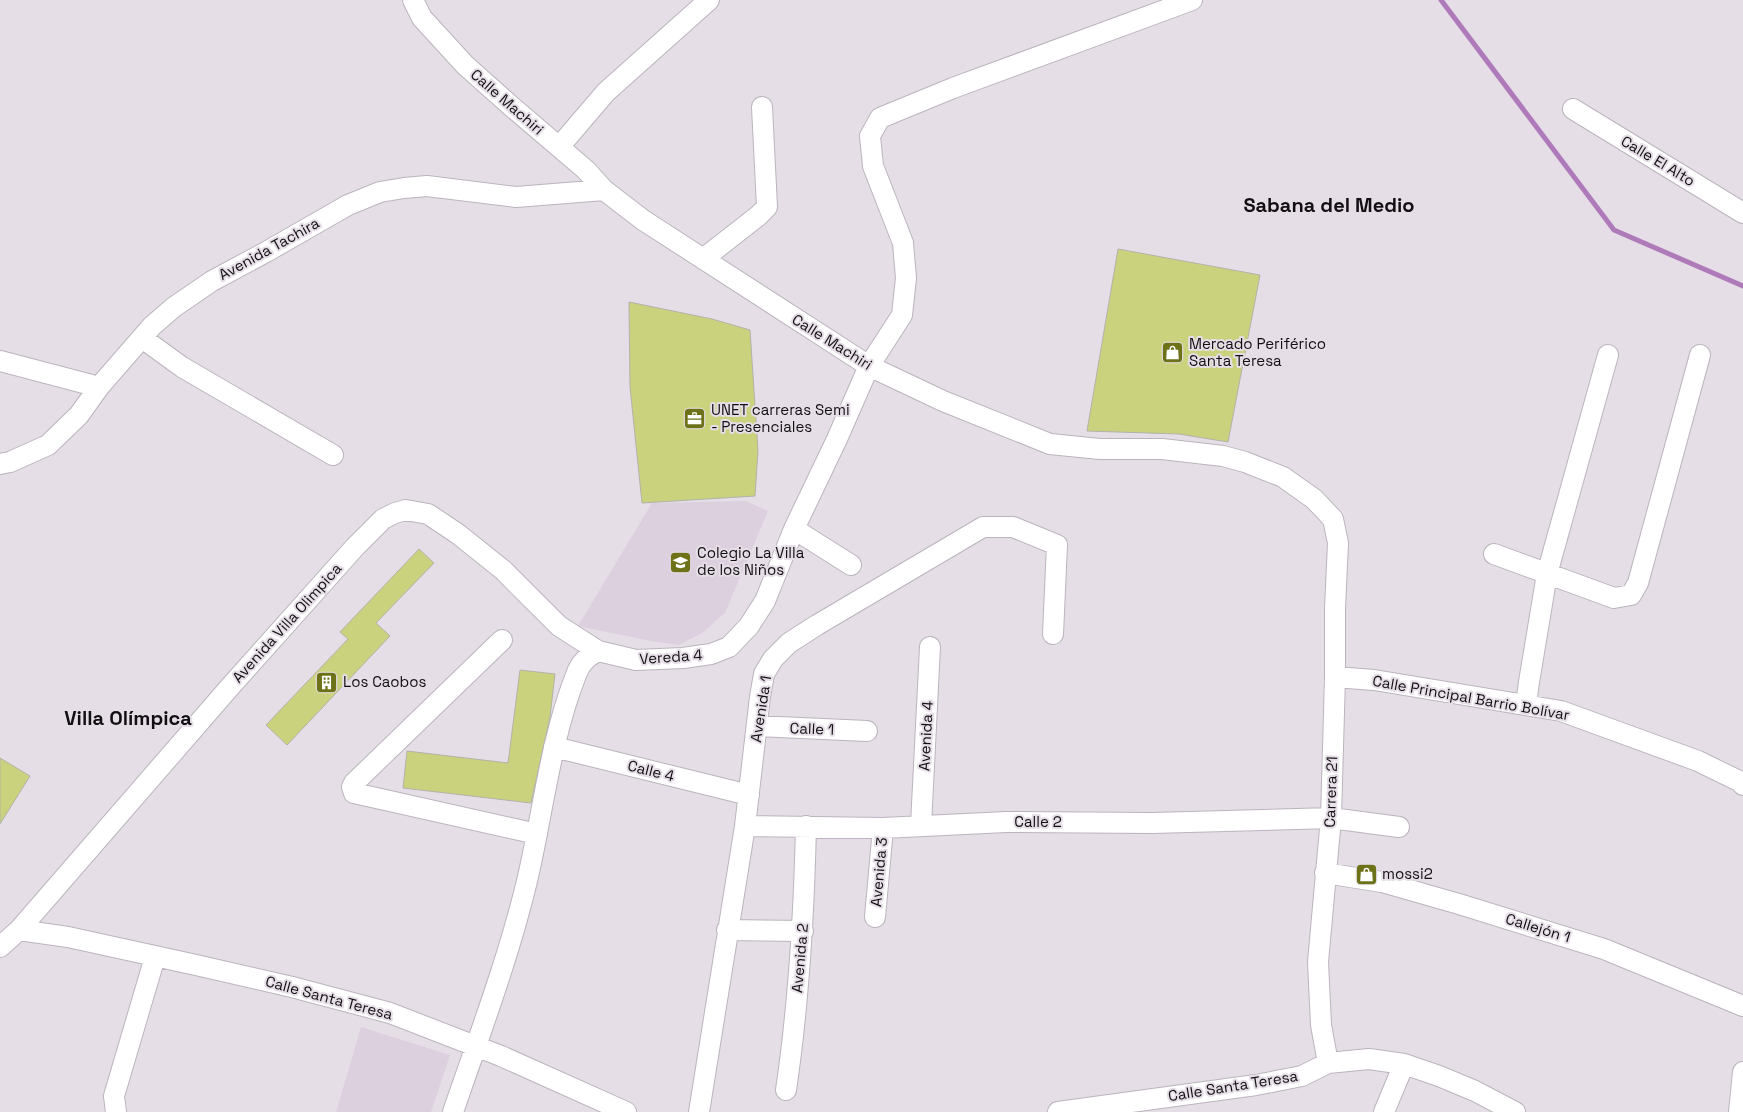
<svg xmlns="http://www.w3.org/2000/svg" width="1743" height="1112" viewBox="0 0 1743 1112" font-family="'Space Grotesk',sans-serif">
<style>
.built{fill:#dcd0de}
.lines{fill:none;stroke-linecap:round;stroke-linejoin:round}
.stream{stroke:#af7aba;stroke-width:5}
.building{fill:#cbd27d;stroke:#b1b3a9}
.minor-casing{stroke:#bbb4bd;stroke-width:22}
.minor{stroke:#fff;stroke-width:20}
.labels{text-anchor:middle;stroke-width:4;stroke-linejoin:round;paint-order:stroke}
.street-label{font-size:15px;fill:#120f12;stroke:#e6dee7}
.poi-label{font-size:15px;fill:#120f12;stroke:#e6dee7;text-anchor:start}
.district-label{font-size:20px;font-weight:bold;fill:#120f12;stroke:#e6dee7}
</style>
<rect width="100%" height="100%" fill="#e6dee7"/>
<!-- built -->
<path class="built" d="M746,501l22,10 -43,102 -23,20 -23,12 -28,-4 -73,-15 74,-123z
M361,1027l89,28 -19,57h-95z"/>
<g class="lines">
<!-- stream -->
<path class="stream" d="M1441,0l173,230 129,56"/>
</g>
<!-- building -->
<path class="building" d="M1118,249l142,26 -32,167 -49,-8 -92,-3z
M629,302l83,17 38,11 8,121 -3,45 -113,7 -12,-116z
M419,549l15,14 -58,60 14,13 -103,109 -21,-20 82,-86 -8,-7z
M520,670l35,4 -5,43 -19,86 -128,-15 4,-37 101,12z
M0,758l30,18 -30,48z"/>
<g class="lines">
<defs>
<path id="minor" d="M413,0l9,18 43,47 46,41 75,64 18,20 39,30 226,146 74,35 107,43 50,5h62l61,7 22,6 38,15 31,22 19,20 5,24 -3,65v69l-4,141 -13,144 3,63 7,38
M1573,109l170,104
M559,147l47,-55 103,-92
M703,259l55,-43 9,-9 -5,-100
M142,338l40,29 151,88
M0,361l99,26
M0,464l10,-2 38,-17 31,-30 20,-28 53,-61 22,-19 38,-26 54,-29 82,-47 32,-13 24,-4 23,-2 89,11 88,-7
M794,529l57,36
M1494,554l120,44 17,-3 7,-12 62,-228
M502,640l-148,143 -2,4 2,6 183,41
M1335,677l39,3 187,31 137,50 41,20 4,4
M1526,705l3,-23 18,-108 61,-219
M757,726l110,5
M554,747l195,48
M921,825l9,-178
M745,826l138,2 123,-6 146,1 179,-5 68,9
M1325,873l57,9 77,22 145,45 139,57
M875,917l8,-89
M19,930l49,7 128,28 96,22 98,26 111,43 125,56
M727,930l76,1
M0,947l19,-17 210,-242 126,-141 28,-28 12,-6 11,-3 22,4 30,20 45,36 56,56 39,25 38,9 47,-2 28,-4 18,-7 20,-21 16,-25 29,-72 43,-90 32,-73 33,-51 4,-37 -3,-35 -30,-77 -3,-30 10,-18 73,-30 239,-88
M786,1090c13,-88 18,-175 20,-264
M116,1112l-2,-16 41,-139
M453,1112c26,-76 55,-152 74,-231 16,-68 23,-140 49,-206 4,-12 11,-18 22,-24
M699,1112l46,-286 15,-129 4,-23 9,-15 16,-16 28,-18 166,-98h30l44,18 -4,89
M1058,1112l198,-27 46,-9 26,-13 41,-4 35,5 35,12 36,15 40,21
M1384,1112l20,-48
M1739,1112l4,-40"/>
</defs>
<!-- minor casing -->
<use href="#minor" class="minor-casing"/>
<!-- minor -->
<use href="#minor" class="minor"/>
</g>
<!-- icons -->
<defs>
<symbol id="shop-square" viewBox="-11 -11 22 22"><rect x="-9" y="-9" width="18" height="18" rx="4" fill="#6d7219" stroke="#e6dee7"/><path d="M-5-2.5h2.3a2.7 3.5 0 0 1 5.4 0H5L5.5 6h-11ZM-1.5-2.5h3a1.5 2.3 0 0 0-3 0Z" fill="#fff"/></symbol>
<symbol id="office-square" viewBox="-11 -11 22 22"><rect x="-9" y="-9" width="18" height="18" rx="4" fill="#6d7219" stroke="#e6dee7"/><path d="M-6-3h4V-5.5h4V-3h4V5H-6ZM-1-4.5V-3h2v-1.5ZM-6 0V1H6V0Z" fill="#fff"/></symbol>
<symbol id="school-square" viewBox="-11 -11 22 22"><rect x="-9" y="-9" width="18" height="18" rx="4" fill="#6d7219" stroke="#e6dee7"/><path d="M0-5L7-2L0 1L-7-2ZM-4 1L0 2.5L4 1V4Q0 6-4 4Z" fill="#fff"/></symbol>
<symbol id="building-square" viewBox="-11 -11 22 22"><rect x="-9" y="-9" width="18" height="18" rx="4" fill="#6d7219" stroke="#e6dee7"/><path d="M-4-6H4V6H1V3H-1V6H-4ZM-2.5-4.3h1.7v1.8h-1.7ZM.8-4.3h1.7v1.8H.8ZM-2.5-1h1.7V.8h-1.7ZM.8-1h1.7V.8H.8Z" fill="#fff"/></symbol>
</defs>
<g fill-rule="evenodd">
<use href="#shop-square" x="1160" y="340" width="25" height="25"/>
<use href="#office-square" x="682" y="406" width="25" height="25"/>
<use href="#school-square" x="668" y="550" width="25" height="25"/>
<use href="#building-square" x="314" y="670" width="25" height="25"/>
<use href="#shop-square" x="1354" y="862" width="25" height="25"/>
</g>
<g class="labels">
<!-- street labels -->
<g class="street-label">
<text transform="translate(507 102) rotate(41)" y="5">Calle Machiri</text>
<text transform="translate(1658 161) rotate(31)" y="5">Calle El Alto</text>
<text transform="translate(269 249) rotate(-29)" y="5">Avenida Tachira</text>
<text transform="translate(832 342) rotate(32)" y="5">Calle Machiri</text>
<text transform="translate(287 623) rotate(-48)" y="5">Avenida Villa Olimpica</text>
<text transform="translate(671 657) rotate(-4)" y="5">Vereda 4</text>
<text transform="translate(1471 698) rotate(10)" y="5">Calle Principal Barrio Bolívar</text>
<text transform="translate(761 709) rotate(-81)" y="5">Avenida 1</text>
<text transform="translate(812 729) rotate(2)" y="5">Calle 1</text>
<text transform="translate(926 736) rotate(-87)" y="5">Avenida 4</text>
<text transform="translate(651 771) rotate(14)" y="5">Calle 4</text>
<text transform="translate(1331 792) rotate(-88)" y="5">Carrera 21</text>
<text x="1038" y="827">Calle 2</text>
<text transform="translate(879 872) rotate(-85)" y="5">Avenida 3</text>
<text transform="translate(1538 928) rotate(17)" y="5">Callejón 1</text>
<text transform="translate(800 958) rotate(-85)" y="5">Avenida 2</text>
<text transform="translate(329 998) rotate(15)" y="5">Calle Santa Teresa</text>
<text transform="translate(1233 1086) rotate(-9)" y="5">Calle Santa Teresa</text>
</g>
<!-- poi labels -->
<g class="poi-label">
<text x="1189" y="349">Mercado Periférico<tspan x="1189" dy="17">Santa Teresa</tspan></text>
<text x="711" y="415">UNET carreras Semi<tspan x="711" dy="17">- Presenciales</tspan></text>
<text x="697" y="558">Colegio La Villa<tspan x="697" dy="17">de los Niños</tspan></text>
<text x="343" y="687">Los Caobos</text>
<text x="1382" y="879">mossi2</text>
</g>
<!-- district labels -->
<g class="district-label">
<text x="1329" y="212">Sabana del Medio</text>
<text x="128" y="725">Villa Olímpica</text>
</g>
</g>
</svg>
